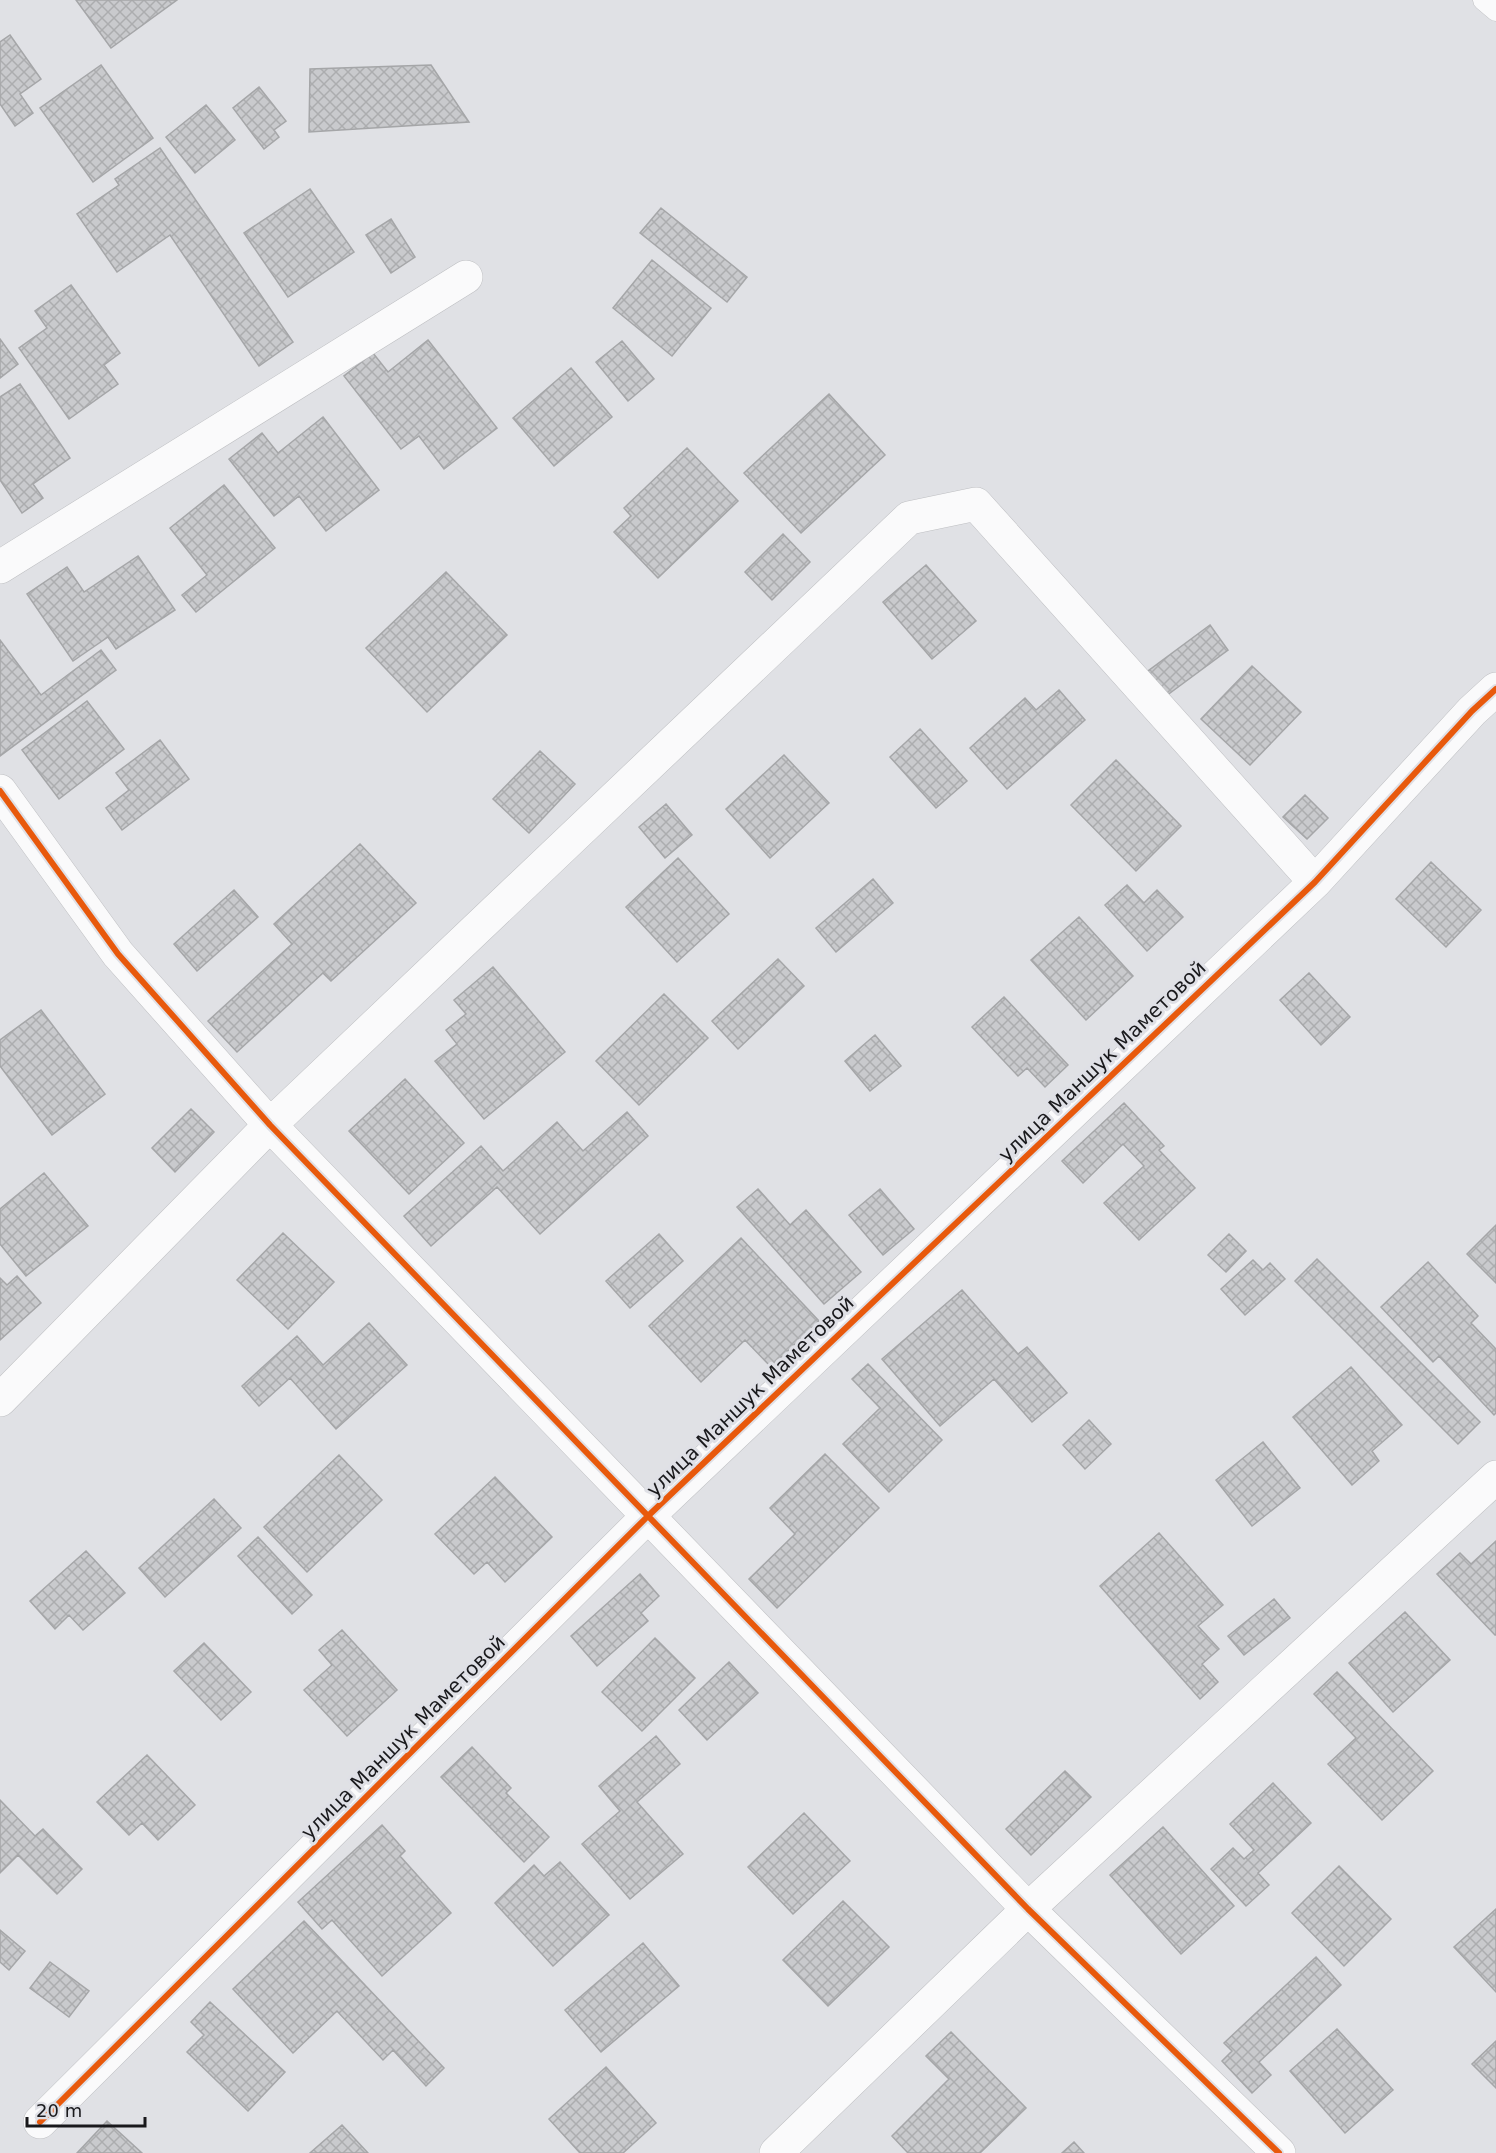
<svg xmlns="http://www.w3.org/2000/svg" width="1496" height="2153" viewBox="0 0 1496 2153" font-family="'DejaVu Sans',sans-serif">
<style>
.building{fill:url(#building-cross-hatch);stroke:#a5a6a8;stroke-width:1.5}
.lines{fill:none;stroke-linecap:round;stroke-linejoin:round}
.lane-casing{stroke:#bebfc2;stroke-width:21}
.street-casing{stroke:#bebfc2;stroke-width:34}
.lane{stroke:#fafafb;stroke-width:20}
.street{stroke:#fafafb;stroke-width:33}
.cycleway-casing{stroke:#dfe0e6;stroke-width:10}
.cycleway{stroke:#e8590c;stroke-width:6}
.labels{text-anchor:middle;stroke-width:6;stroke-linejoin:round;paint-order:stroke}
.street-label{font-size:20px;fill:#19191c;stroke:#dfe0e6}
</style>
<defs>
<pattern id="building-cross-hatch" width="8" height="8" patternUnits="userSpaceOnUse" patternTransform="scale(1.5)"><rect width="8" height="8" fill="#c9cacd"/><path d="M0 0l8 8M0 8l8-8" fill="none" stroke="#acadaf"/></pattern>
</defs>
<rect width="100%" height="100%" fill="#e0e1e5"/>
<!-- building -->
<path class="building" d="M76,0h101l-66,48z
M10,35l31,44 -21,15 13,19 -18,13 -15,-22v-62z
M101,65l52,73 -60,44 -53,-74z
M431,65l38,57 -160,10 1,-63z
M259,87l27,34 -12,9 5,7 -15,12 -31,-41z
M206,105l29,35 -40,33 -29,-36z
M160,148l133,194 -34,24 -89,-131 -53,37 -40,-58 42,-29 -4,-6z
M310,189l44,63 -66,45 -44,-64z
M661,208l86,69 -20,25 -87,-69z
M391,219l24,38 -24,16 -25,-38z
M652,260l59,48 -39,48 -59,-48z
M71,285l49,68 -16,12 14,19 -49,35 -50,-71 28,-20 -12,-17z
M0,339l18,25 -18,14z
M428,340l69,88 -53,41 -25,-33 -18,13 -57,-73 29,-23 15,19z
M622,341l32,38 -26,22 -32,-39z
M571,368l41,49 -58,49 -41,-48z
M20,384l50,74 -37,26 10,14 -21,15 -22,-33v-83z
M829,394l56,61 -84,78 -57,-60z
M323,417l56,73 -53,41 -27,-35 -25,20 -45,-57 33,-26 16,20z
M687,448l51,53 -80,77 -44,-46 17,-16 -7,-8z
M224,485l51,63 -79,64 -14,-17 25,-20 -37,-47z
M783,534l27,28 -38,38 -27,-28z
M138,556l37,54 -59,39 -8,-12 -35,24 -46,-67 40,-27 17,25z
M926,565l50,56 -44,38 -49,-57z
M446,572l61,63 -80,77 -61,-64z
M1210,625l18,25 -62,46 -18,-25z
M0,640l41,55 60,-45 15,20 -116,86z
M1252,666l49,46 -51,53 -49,-46z
M1059,690l26,30 -78,69 -37,-41 55,-50 11,12z
M87,701l37,48 -65,50 -37,-49z
M920,729l47,52 -31,27 -46,-51z
M160,740l29,39 -67,51 -16,-22 23,-18 -13,-17z
M540,751l35,33 -46,49 -36,-34z
M784,755l45,48 -59,55 -44,-49z
M1116,760l65,66 -45,45 -65,-66z
M1305,795l23,23 -21,21 -24,-22z
M666,804l26,31 -27,23 -26,-31z
M360,844l56,59 -85,78 -8,-8 -86,79 -29,-31 84,-77 -18,-20z
M678,858l51,56 -52,48 -51,-55z
M1431,862l50,48 -35,37 -50,-48z
M873,879l20,24 -57,49 -20,-24z
M1127,885l17,18 13,-13 26,27 -36,34 -42,-46z
M234,890l24,27 -61,54 -23,-27z
M1079,917l54,59 -47,44 -55,-60z
M778,959l26,27 -66,63 -26,-28z
M493,967l72,85 -81,67 -49,-58 22,-17 -11,-14 20,-16 -12,-14z
M1309,973l41,44 -29,28 -41,-45z
M664,994l44,44 -69,67 -43,-44z
M1004,997l64,68 -23,22 -18,-19 -9,8 -46,-49z
M41,1010l64,84 -53,41 -52,-69v-26z
M875,1035l26,31 -31,25 -25,-30z
M405,1079l59,64 -55,51 -60,-63z
M1124,1103l40,43 -5,4 36,38 -56,52 -35,-37 40,-37 -21,-22 -40,39 -21,-22z
M191,1109l23,23 -39,40 -23,-24z
M627,1112l21,24 -108,98 -43,-47 -66,59 -27,-30 77,-70 22,25 54,-49 26,29z
M44,1173l44,53 -62,50 -26,-32v-35z
M758,1189l32,36 16,-15 55,62 -37,32 -87,-97z
M880,1189l34,40 -31,26 -34,-40z
M1496,1225v58l-29,-29z
M283,1233l51,49 -46,47 -51,-49z
M659,1234l24,27 -53,47 -24,-27z
M1229,1234l17,17 -20,21 -18,-17z
M741,1238l78,83 -48,46 -26,-27 -44,42 -52,-56z
M1317,1259l163,163 -22,22 -163,-163z
M1253,1260l10,10 7,-7 15,16 -40,36 -24,-26z
M1428,1262l50,54 -7,7 25,26v64l-2,2 -55,-59 -6,6 -52,-55z
M17,1276l24,27 -41,37v-62l7,7z
M962,1290l56,64 9,-7 40,46 -35,29 -38,-43 -54,47 -58,-67z
M369,1323l38,42 -71,64 -46,-51 -31,28 -17,-20 55,-50 26,29z
M868,1364l74,76 -53,52 -46,-48 37,-36 -28,-29z
M1351,1367l51,58 -30,26 7,10 -27,24 -59,-68z
M1089,1420l22,24 -26,25 -22,-24z
M1263,1442l37,46 -48,38 -36,-46z
M825,1454l54,54 -102,100 -28,-29 46,-45 -25,-26z
M339,1455l43,45 -75,72 -43,-45z
M495,1477l57,60 -47,45 -18,-20 -13,12 -39,-40z
M214,1499l27,29 -76,69 -26,-29z
M1159,1533l64,72 -25,21 21,23 -17,15 16,18 -18,17 -100,-113z
M258,1537l54,58 -20,19 -54,-58z
M1496,1541v94h-1l-58,-61 23,-21 11,11z
M86,1551l39,42 -42,37 -14,-15 -14,14 -25,-28z
M640,1574l19,22 -18,17 7,8 -51,45 -26,-30z
M1274,1599l16,19 -46,37 -16,-19z
M1405,1612l45,48 -57,52 -44,-49z
M342,1630l55,60 -50,46 -43,-46 28,-25 -13,-15z
M655,1638l40,40 -53,53 -40,-39z
M204,1643l47,49 -30,28 -47,-49z
M729,1662l29,31 -51,47 -28,-30z
M1337,1672l96,99 -51,49 -54,-56 28,-26 -42,-44z
M656,1736l24,28 -43,38 46,52 -53,45 -48,-55 38,-33 -21,-25z
M472,1747l39,41 -5,5 43,44 -25,25 -83,-85z
M147,1755l48,50 -37,35 -16,-17 -13,12 -32,-33z
M1065,1771l26,26 -60,58 -25,-26z
M1273,1783l38,40 -53,50 11,12 -23,21 -35,-37 22,-21 11,11 10,-9 -24,-26z
M0,1800l35,36 8,-7 39,40 -25,25 -39,-39 -18,18z
M804,1813l46,48 -57,53 -45,-47z
M382,1825l23,26 -5,5 51,57 -69,63 -50,-56 -10,9 -24,-27z
M1163,1827l71,79 -53,48 -71,-79z
M560,1862l49,53 -56,51 -58,-63 39,-38 10,11z
M1339,1866l52,53 -47,47 -52,-53z
M843,1901l46,46 -61,59 -45,-46z
M1496,1909v83l-42,-45z
M304,1921l140,147 -18,18 -33,-36 -10,10 -46,-49 -44,42 -60,-64z
M0,1930l25,21 -16,19 -9,-8z
M643,1943l36,43 -78,66 -36,-42z
M1316,1957l25,28 -82,77 12,13 -19,18 -30,-32 10,-10 -8,-8z
M50,1962l39,29 -20,26 -39,-29z
M210,2002l75,70 -37,39 -61,-59 17,-17 -13,-13z
M1337,2029l56,61 -48,43 -55,-62z
M951,2032l75,76 -46,45h-72l-16,-17 57,-57 -23,-23z
M1496,2041v47l-24,-24z
M606,2067l50,56 -33,30h-43l-31,-34z
M107,2121l35,32h-65z
M342,2125l26,28h-58z
M1074,2142l10,11h-22z"/>
<g class="lines">
<defs>
<path id="lane" d="M1483,0l13,11"/>
<path id="street" d="M0,567l466,-290
M0,791l118,163 152,171 758,784 251,244
M0,1400l270,-275 639,-607 67,-14 339,378
M40,2122l608,-606 667,-634 157,-171 24,-22
M776,2153l252,-244 468,-432"/>
</defs>
<!-- lane casing -->
<use href="#lane" class="lane-casing"/>
<!-- street casing -->
<use href="#street" class="street-casing"/>
<!-- lane -->
<use href="#lane" class="lane"/>
<!-- street -->
<use href="#street" class="street"/>
<defs>
<path id="cycleway" d="M0,791l118,163 152,171 758,784 251,244
M40,2122l608,-606 667,-634 157,-171 24,-22"/>
</defs>
<!-- cycleway casing -->
<use href="#cycleway" class="cycleway-casing"/>
<!-- cycleway -->
<use href="#cycleway" class="cycleway"/>
</g>
<g class="labels">
<!-- street labels -->
<g class="street-label">
<text transform="translate(1102 1061) rotate(-44)" y="7">улица Маншук Маметовой</text>
<text transform="translate(750 1396) rotate(-44)" y="7">улица Маншук Маметовой</text>
<text transform="translate(403 1737) rotate(-45)" y="7">улица Маншук Маметовой</text>
</g>
</g>
<!-- scale -->
<path d="M27 2117v9h118v-9" fill="none" stroke="#19191c" stroke-width="3"/>
<text x="36" y="2117" font-size="18" fill="#19191c" stroke="#dfe0e6" stroke-width="4.5" paint-order="stroke">20 m</text>
</svg>
